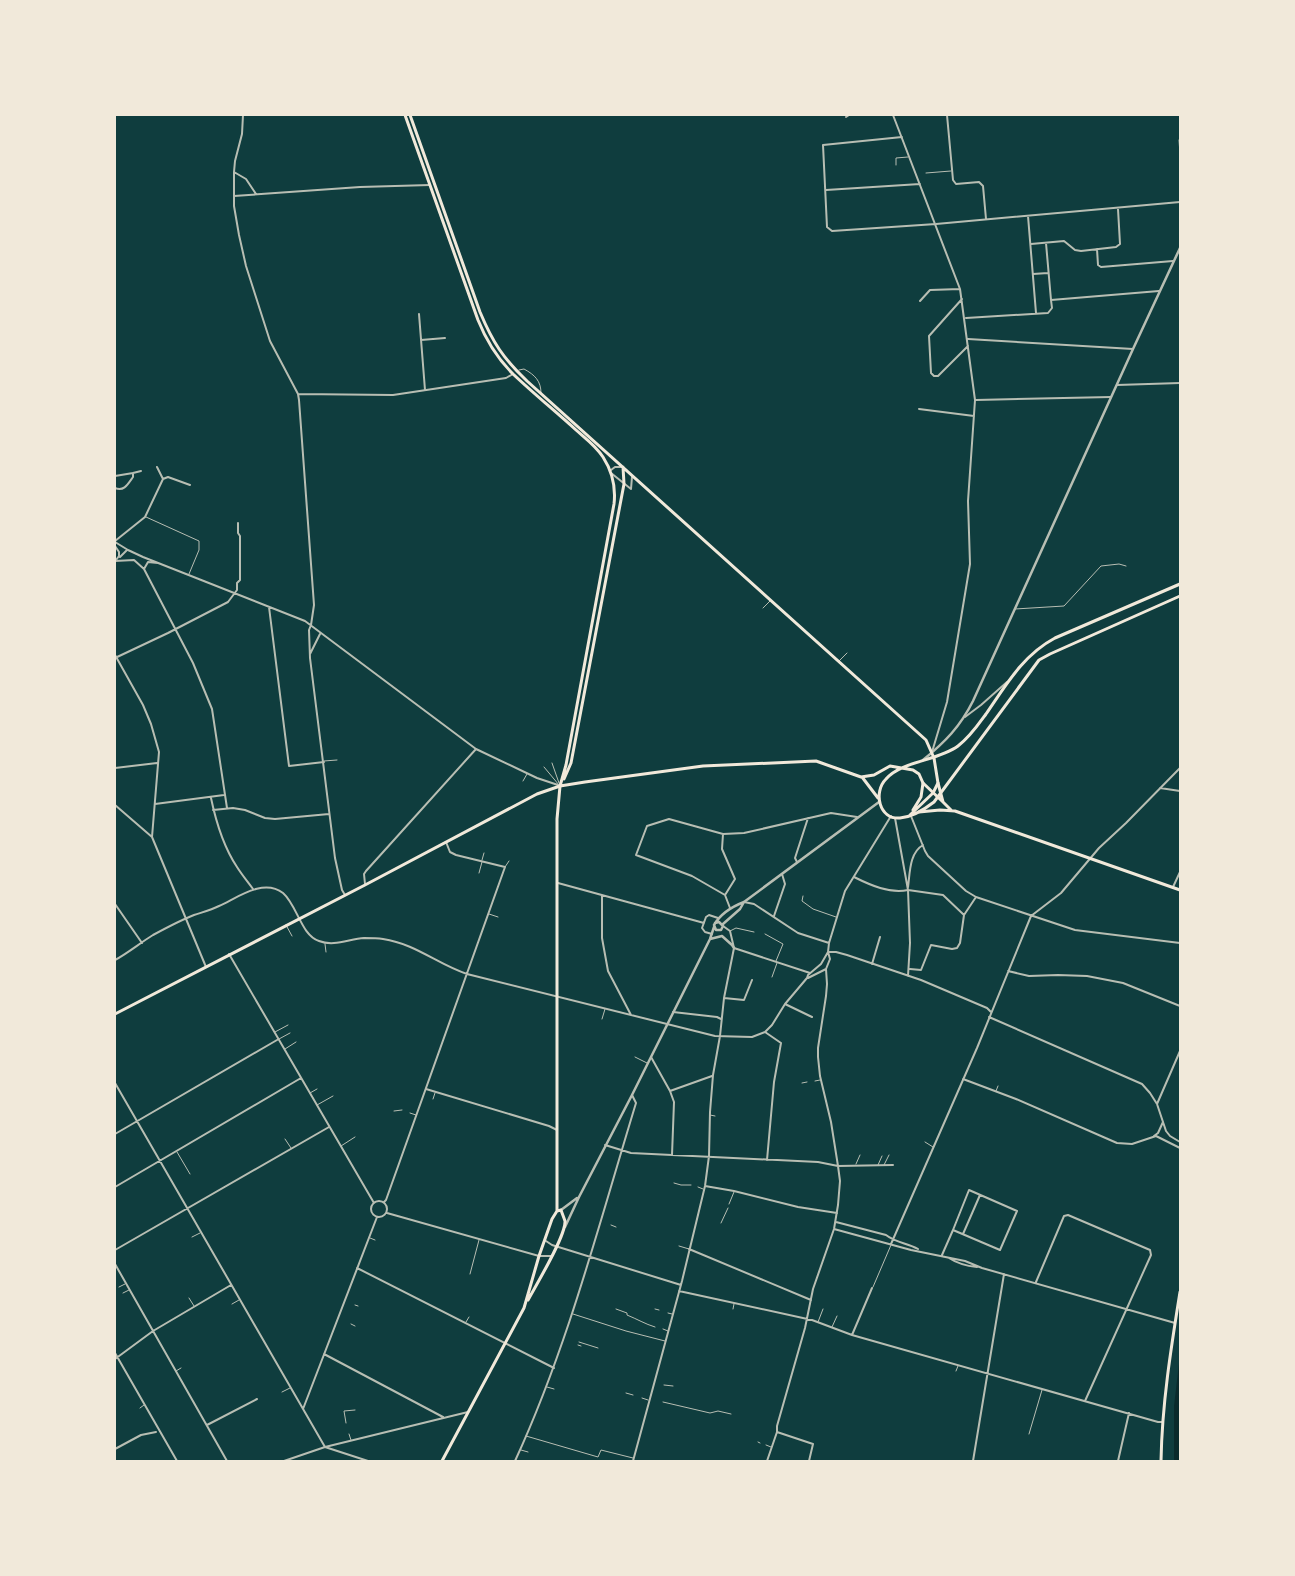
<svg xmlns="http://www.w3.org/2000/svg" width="1295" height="1576" viewBox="0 0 1295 1576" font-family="'DM Sans',sans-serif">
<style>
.water{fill:#0a2a2b}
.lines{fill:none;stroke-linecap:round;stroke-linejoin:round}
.service{stroke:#b8beb3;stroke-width:1}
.pedestrian{stroke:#b8beb3;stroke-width:1}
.minor{stroke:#b8beb3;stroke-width:2}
.tertiary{stroke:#b8beb3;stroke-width:2.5}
.secondary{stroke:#f1e9da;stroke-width:3}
.primary{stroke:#f1e9da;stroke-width:3}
</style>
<rect width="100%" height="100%" fill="#0f3d3e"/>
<!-- water -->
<path class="water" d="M1180,1355v106h-6v-55z"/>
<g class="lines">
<!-- service -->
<path class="service" d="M1179,140l1,14
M896,165v-7l12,-1
M926,173l25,-2
M519,370l5,-1c11,6 17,12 17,24
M146,517l53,24v9l-10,24
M763,608l7,-7
M1015,609l49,-3 37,-40 18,-2 7,2
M839,661l8,-8
M324,761l13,-1
M552,763l7,20
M544,767l15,18
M523,781l4,-7
M482,860l2,-7
M505,867l4,-6
M479,873l3,-11
M803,896l-1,5 11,8 23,8
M489,914l9,3
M286,925l6,11
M730,931l6,-3 18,4
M765,934l18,10 -7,17
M325,944l1,8
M772,977l5,-14
M602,1019l3,-10
M275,1032l13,-7
M279,1039l11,-6
M285,1049l11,-7
M635,1057l12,6
M815,1081l5,-1
M802,1083l5,-1
M996,1091l2,-5
M310,1093l7,-4
M433,1099l2,-6
M317,1105l16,-9
M394,1111l8,-1
M410,1113l6,2
M710,1115l5,1
M285,1139l6,9
M925,1142l8,5
M341,1146l14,-9
M177,1152l13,22
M856,1164l4,-9
M878,1165l4,-9
M884,1165l5,-10
M674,1183l7,2h10
M698,1187l5,2
M729,1204l5,-12
M721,1223l7,-15
M611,1225l5,2
M192,1237l8,-4
M370,1238l5,2
M679,1246l10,3
M470,1274l9,-34
M119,1287l6,-3
M123,1293l6,-3
M189,1298l5,8
M232,1304l7,-4
M355,1305l3,1
M616,1309l11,4v2c10,4 18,9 28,12
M655,1309l4,1
M733,1309l1,-5
M668,1313l4,1
M573,1314l53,17 39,10
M466,1322l3,-5
M818,1322l5,-13
M351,1324l4,2
M832,1327l5,-11
M663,1329l5,2
M579,1342l19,6
M578,1345l3,1
M176,1371l5,-3
M956,1371l2,-5
M664,1385l9,1
M547,1387l7,2
M282,1392l8,-4
M626,1393l7,2
M642,1398l6,2
M663,1402l47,11 8,-2 13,3
M140,1408l4,-3
M346,1423l-2,-12 11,-1
M349,1434l2,6
M1029,1434l13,-44
M526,1436l72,21 3,-7 32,8
M758,1442l2,1
M766,1445l5,2
M521,1450l7,2"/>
<!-- pedestrian -->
<path class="pedestrian" d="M873,1287l18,-42"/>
<!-- minor -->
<path class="minor" d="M243,115l-1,19 -7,27 -1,11v34l5,29 7,31 24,75 28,53 1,6 15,205 -3,20 -2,5 1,28 25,200 7,32 3,5
M893,115l67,174 15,111 -7,101 2,63 -23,138 -15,50
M947,115l6,65 3,4 23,-2 4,4 3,33
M846,117l3,-2
M902,137l-79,8 4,82 5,4 104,-7 244,-22
M234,172l12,7 10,15
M826,190l94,-6
M234,196l126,-9 70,-2
M1028,216l8,97
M1046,243l5,57
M1031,244l33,-3 11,9 6,1 35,-4 4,-3 -2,-35
M1097,249l1,16 3,2 72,-6
M1033,274l15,-1
M962,299l-33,37 2,37 3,3h4l30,-30
M920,301l10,-11 30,-1
M419,314l6,76
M966,318l82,-5 4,-5 -1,-8 108,-9
M968,339l165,10
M421,340l24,-2
M1117,385l63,-2
M298,394l95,1 113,-17 7,-4
M976,400l135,-3
M919,409l55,7
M611,470l4,-3h8
M133,473l8,-2
M611,473l20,16
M115,476l18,-3v4c-5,7 -9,15 -18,11
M163,479l5,-2 22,8
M631,489l1,-12
M115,541l30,-24 18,-38 -6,-12
M115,542l13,8 15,7 162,64 171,128 61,29 21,7
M115,546l4,6v4l-3,4
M120,557l7,-7
M115,561l19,-1 10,9 49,94 19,46 15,99
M144,569l4,-7 10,1
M269,607l20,159 35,-4
M310,654l10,-20
M115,655l28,50 8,19 8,28 -7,85
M115,658l53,-25 60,-31 9,-12v-7l3,-3v-44l-2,-3v-10
M965,717l16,-12 26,-23
M115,768l42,-5
M1160,788l20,3
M211,798c5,24 12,48 26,69 5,8 11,15 16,22
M155,804l69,-9
M115,805l37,32 54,130
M213,810l20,-2 12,2 20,8 10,1 54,-5
M911,816l14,35 3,5 38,35 10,6 99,33 105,13
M895,818l13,72 2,53 -2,33
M723,834l-1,15 13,30 -10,16
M797,862l-2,-4 13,-40
M854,877c16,8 36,17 54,13l35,5 21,20
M558,883l146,40
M365,884l-1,-10 2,-3 110,-122
M908,887c2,-13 1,-34 15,-42
M1173,887l7,-15
M602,895v43l6,33 23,44
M725,895l-33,-19 -56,-21 11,-29 22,-7 54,15 21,-1 87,-20 26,4
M725,895l5,13
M744,902l10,2 44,29 31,10
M115,904l27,39
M774,916l11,-32 -3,-10
M712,934l-7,-2 -3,-4 4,-11 3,-2 9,3
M734,948l76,25
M828,952h8l11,3 74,25 66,28 4,4
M229,954l145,249
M115,960c13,-7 25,-17 38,-25 13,-7 28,-15 41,-20 9,-3 17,-5 25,-9 18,-8 44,-28 64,-13 14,12 18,42 36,48 15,6 30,-2 45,-3 6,0 13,0 19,1 33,5 54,25 84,35l248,62 37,1 13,-5 7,-7 13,-21 22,-26 1,-3 13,-11 7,-12
M872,964l8,-27
M910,969l11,1 10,-25 21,4 5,-1 3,-5 4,-28 12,-18
M1008,971l21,5 29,-1 29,1 36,7 57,23
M808,978l18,-9
M724,998l20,2 8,-20
M785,1004l27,13
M673,1012l44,5 4,2
M989,1017l153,67 8,9 7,11 9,27 4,5 10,6
M765,1032l16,11 -7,39 -7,78
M651,1057l19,34 4,11 -2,53
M963,1079l53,20 101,44 15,1 24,-8 24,12
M115,1083l210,364
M426,1089l123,37 8,4
M670,1091l42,-15
M1157,1104l23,-53
M115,1134l162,-94
M1154,1136l4,-3 5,-11
M605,1145l26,8 187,9 20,4 55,-1
M705,1186l29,5 64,16 39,6
M115,1187l186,-109
M969,1190l48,21 -17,39 -47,-20z
M371 1209a8 8 0 1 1 16 0a8 8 0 1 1-16 0Z
M384,1202l2,-2 119,-333 -49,-12 -6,-3 -4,-10
M387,1213l152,43h12
M836,1222l50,13c10,8 22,8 32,14
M834,1229l77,21 54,11 17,7 193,55
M963,1234l17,-39
M546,1241l6,4 129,40
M891,1244l86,-196 54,-132 30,-23 38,-45 27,-25 54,-55
M689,1249l122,51
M115,1250l214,-123
M942,1255l11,-25
M949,1258c9,6 18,8 28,9
M115,1264l112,197
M357,1268l197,100
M1036,1282l28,-66 4,-1 82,35 1,5 -66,146
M679,1291l133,29 40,15 306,87h4
M852,1335l20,-47
M115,1353l62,108
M324,1354l119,63
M115,1359l38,-28 78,-46
M303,1409l74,-192
M207,1425l50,-26
M777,1432l36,12 -4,17
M325,1447l43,14
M115,1449l26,-14 15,-3
M284,1461l41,-14 143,-35
M515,1461c53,-115 84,-237 121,-358l-4,-8
M633,1461l49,-180 23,-95 4,-30 1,-44 3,-37 7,-39 4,-38 10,-50 -4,-17 -7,-5
M767,1461l10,-29v-6l28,-98 8,-39 21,-60 4,-24 2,-24 -2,-15 -7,-44 -11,-46 -2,-19v-9l8,-52 1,-12 -1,-15 4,-10 -2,-7 1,-9 16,-52 46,-75
M973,1461l31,-187
M1118,1461l11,-48"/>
<!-- tertiary -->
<path class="tertiary" d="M923,760c22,-18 37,-33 50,-59l160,-352 47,-101
M715,923l4,-1 4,4 -2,4h-5l-2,-5c7,-12 17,-18 30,-23l135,-100
M723,924l17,-15 4,-7
M710,939l12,-3 10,9 2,3
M561,1210l16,-12
M565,1227l14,-30 53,-102 78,-156 4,-12"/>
<!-- secondary -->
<path class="secondary" d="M923,783l20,19
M938,783l5,19 8,8
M919,812l21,-2 15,1 225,79
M528,1300c8,-15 38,-64 37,-79 -1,-3 -3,-8 -4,-11l-4,1
M524,1308l15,-52 13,-37 5,-8v-392l3,-33
M442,1461l82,-153
M1161,1461c1,-57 10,-113 19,-169"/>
<!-- primary -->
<path class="primary" d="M405,115l73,205c8,20 19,38 35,54 20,19 42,37 63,56 9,8 20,16 27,27 9,14 13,30 11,47l-48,261 -6,21
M410,115l70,197c13,31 23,46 47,69l399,359 8,18 4,25 -5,10 -23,22
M1180,584l-125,54c-32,17 -49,47 -69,76 -8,11 -16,23 -28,32 -20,15 -57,15 -72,33 -13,13 -7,41 14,39 12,-1 25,-9 34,-16l105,-142 11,-6 130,-58
M862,777l16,21
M564,779l7,-16 53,-279 -1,-17
M115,1014l250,-129 172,-91 23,-8 25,-4 118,-16 113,-5 45,16 13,-2 16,-9 23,4 6,4 4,9 -2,14 -8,13"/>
</g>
<!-- border -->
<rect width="1295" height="1576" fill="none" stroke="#f1e9da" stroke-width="232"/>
</svg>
